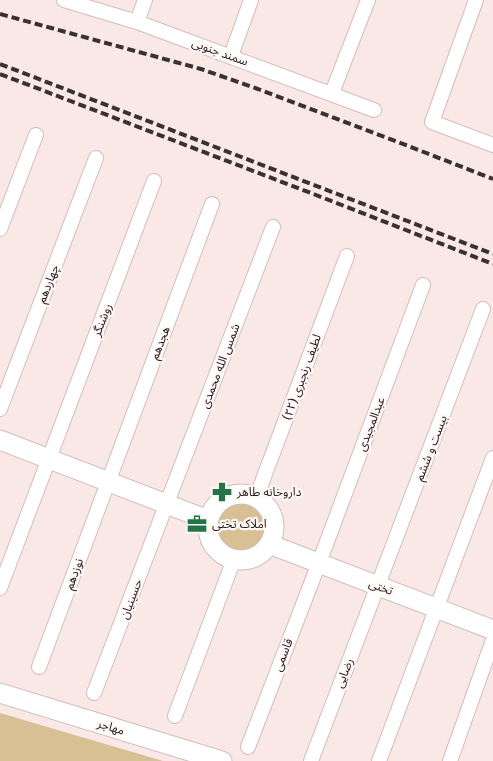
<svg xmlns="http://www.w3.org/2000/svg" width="493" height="761" viewBox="0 0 493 761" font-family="'Fira Sans','Noto Sans Arabic',sans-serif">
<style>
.green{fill:#d8c095}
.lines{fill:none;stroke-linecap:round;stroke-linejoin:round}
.street-casing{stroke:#cfbfbc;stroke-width:16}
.secondary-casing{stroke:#cfbfbc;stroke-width:21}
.street{stroke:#fff;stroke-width:14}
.secondary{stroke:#fff;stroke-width:19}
.rail{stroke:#373130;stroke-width:4;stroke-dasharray:8 4;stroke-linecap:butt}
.labels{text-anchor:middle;stroke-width:4.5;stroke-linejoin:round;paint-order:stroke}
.street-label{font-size:12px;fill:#1f1a19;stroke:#fff8f6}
.poi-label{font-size:12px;fill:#1f1a19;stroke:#fff8f6;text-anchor:start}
</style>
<rect width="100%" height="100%" fill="#f9e8e5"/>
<!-- green -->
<path class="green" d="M213 526a28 28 0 1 1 56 0a28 28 0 1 1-56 0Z
M0,713l163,48h-163z"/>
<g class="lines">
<defs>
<path id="street" d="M64,0l73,22 237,88
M476,0l-44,122 61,23
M137,22l8,-22
M231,56l20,-56
M332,93l36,-93
M0,229l36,-94
M0,409l96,-251
M256,498l91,-242
M0,588l154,-407
M39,667l173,-463
M94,693l179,-466
M175,716l59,-157
M248,747l71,-184 104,-278
M311,761l172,-452
M379,761l114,-303
M450,761l43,-121"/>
<path id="secondary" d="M0,440l208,80
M208 527a33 33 0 1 1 66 0a33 33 0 1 1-66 0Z
M269,544l224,86
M0,693l222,68"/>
</defs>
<!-- street casing -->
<use href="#street" class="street-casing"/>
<!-- secondary casing -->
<use href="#secondary" class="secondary-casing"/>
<!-- street -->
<use href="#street" class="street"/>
<!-- secondary -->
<use href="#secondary" class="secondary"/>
<!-- rail -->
<path class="rail" d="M0,14l201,55 57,20 140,53 95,37
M0,64l493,190
M0,74l316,121 177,69"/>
</g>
<!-- icons -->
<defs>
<symbol id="pharmacy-bare" viewBox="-9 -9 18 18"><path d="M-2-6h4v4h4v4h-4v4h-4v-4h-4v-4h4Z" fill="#227546" stroke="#fff8f6" stroke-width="2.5" paint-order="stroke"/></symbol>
<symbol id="office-bare" viewBox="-9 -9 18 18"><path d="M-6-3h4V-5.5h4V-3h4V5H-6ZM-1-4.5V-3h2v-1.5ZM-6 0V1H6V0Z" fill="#227546" stroke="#fff8f6" stroke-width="2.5" paint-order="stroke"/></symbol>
</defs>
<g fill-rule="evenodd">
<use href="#pharmacy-bare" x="208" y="478" width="28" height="28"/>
<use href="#office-bare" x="183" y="510" width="28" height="28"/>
</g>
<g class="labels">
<!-- street labels -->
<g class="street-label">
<text transform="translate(220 52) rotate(20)" y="4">سمند جنوبی</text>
<text transform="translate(48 284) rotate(-69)" y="4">چهاردهم</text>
<text transform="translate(102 320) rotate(-69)" y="4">روشنگر</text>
<text transform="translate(160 343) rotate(-69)" y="4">هجدهم</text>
<text transform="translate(220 366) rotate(-69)" y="4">شمس الله محمدی</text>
<text transform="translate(302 377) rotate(-70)" y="4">لطیف رنجبری (۲۲)</text>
<text transform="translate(371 424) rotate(-69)" y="4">عبدالمجیدی</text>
<text transform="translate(431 448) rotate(-69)" y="4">بیست و ششم</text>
<text transform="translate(74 574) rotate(-70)" y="4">نوزدهم</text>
<text transform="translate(381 587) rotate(21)" y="4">تختی</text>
<text transform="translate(131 599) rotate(-69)" y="4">حسینیان</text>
<text transform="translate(283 655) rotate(-69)" y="4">قاسمی</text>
<text transform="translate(344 673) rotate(-69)" y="4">رضایی</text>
<text transform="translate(111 727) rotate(17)" y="4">مهاجر</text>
</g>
<!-- poi labels -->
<g class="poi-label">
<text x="237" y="496">داروخانه طاهر</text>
<text x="212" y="528">املاک تختی</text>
</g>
</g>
</svg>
